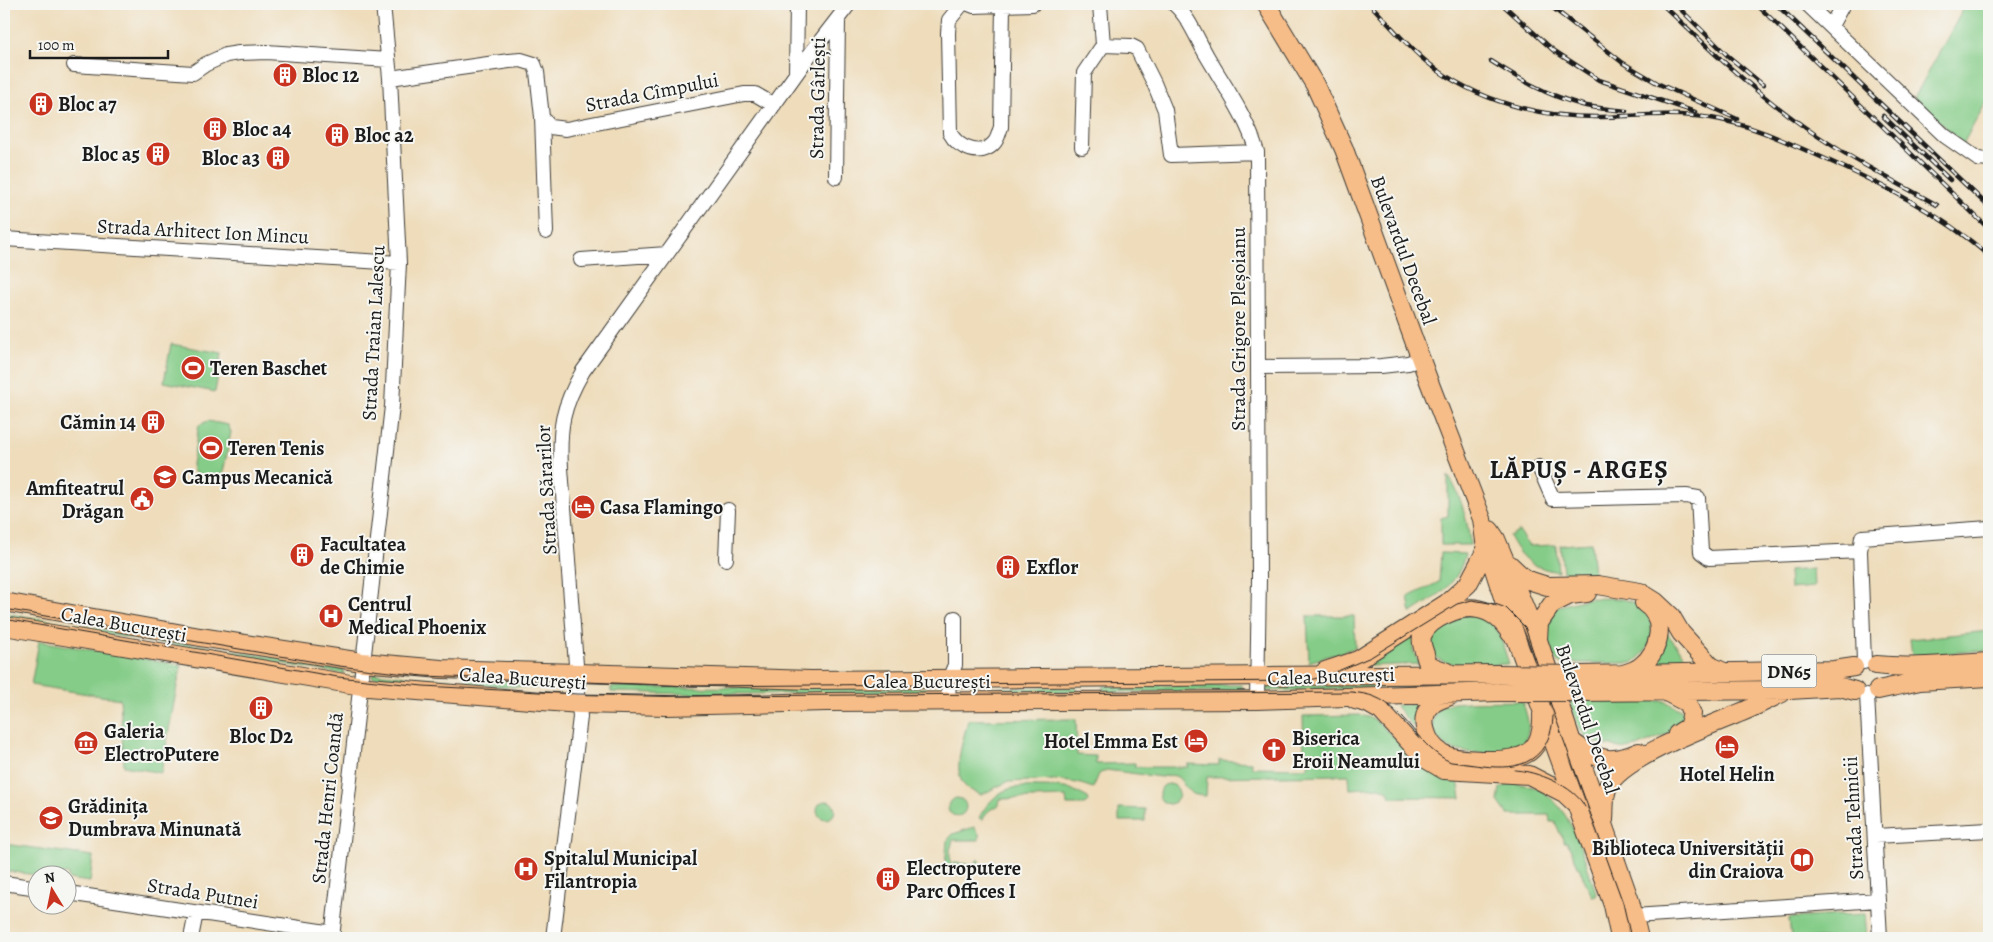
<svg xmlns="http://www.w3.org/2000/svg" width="1993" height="942" viewBox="0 0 1993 942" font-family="Alegreya,serif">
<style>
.green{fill:#84cc87;stroke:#507452}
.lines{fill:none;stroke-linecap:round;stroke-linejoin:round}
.minor-casing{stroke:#3c3934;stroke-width:16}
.major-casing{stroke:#3c3934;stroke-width:20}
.minor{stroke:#fff;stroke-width:14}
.major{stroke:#f7bd88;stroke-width:18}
.tram{stroke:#1c1c1c;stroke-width:1}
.rail-casing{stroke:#1c1c1c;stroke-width:4.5}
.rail{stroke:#f6f6f2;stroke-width:2.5;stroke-dasharray:8;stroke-linecap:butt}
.major-bridge-casing{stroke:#3c3934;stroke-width:20;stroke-linecap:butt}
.major-bridge{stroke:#f7bd88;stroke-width:18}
.labels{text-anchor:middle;stroke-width:4;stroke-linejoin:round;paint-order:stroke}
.shield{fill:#f6f6f2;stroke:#5d5d5c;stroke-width:1}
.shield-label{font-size:19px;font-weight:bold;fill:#1c1c1c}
.poi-label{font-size:20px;font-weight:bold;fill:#1c1c1c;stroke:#f6f6f2;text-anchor:start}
.street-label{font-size:20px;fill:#1c1c1c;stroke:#f6f6f2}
.district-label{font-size:25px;font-weight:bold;letter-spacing:1px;fill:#1c1c1c;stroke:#f6f6f2}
</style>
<rect width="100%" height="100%" fill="#f6f6f2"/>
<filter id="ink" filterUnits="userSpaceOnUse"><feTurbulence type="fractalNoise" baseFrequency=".02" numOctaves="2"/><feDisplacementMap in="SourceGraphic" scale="10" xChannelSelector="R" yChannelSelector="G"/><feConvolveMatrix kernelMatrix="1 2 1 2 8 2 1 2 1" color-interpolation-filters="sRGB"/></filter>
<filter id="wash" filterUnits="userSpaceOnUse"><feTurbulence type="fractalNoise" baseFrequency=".0096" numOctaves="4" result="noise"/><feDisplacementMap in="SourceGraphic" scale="20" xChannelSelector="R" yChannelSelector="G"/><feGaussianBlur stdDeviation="1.12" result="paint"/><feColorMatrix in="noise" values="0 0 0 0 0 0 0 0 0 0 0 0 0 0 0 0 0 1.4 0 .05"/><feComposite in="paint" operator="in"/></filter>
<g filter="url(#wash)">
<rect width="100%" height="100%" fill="#eedcba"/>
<!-- green -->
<path class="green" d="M1966,4h23v93l-26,47 -49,-46z
M171,344l51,9 -7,39 -51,-10z
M208,421l20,4 3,7 -8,41 -7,5 -18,-4 -5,-3 -1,-7 7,-39z
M1448,476c12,15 21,49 22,69h-29v-27l7,-2z
M1519,531l5,9 6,6 26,-1 2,27c-26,-5 -37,-12 -49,-36z
M1591,543l3,31 -31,-2 -3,-27z
M1441,553l24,1c-7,32 -28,42 -54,59l-3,-16 31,-15z
M1813,569l1,18 -24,2 -1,-18z
M1590,598c11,1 24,-1 35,2 20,4 31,23 25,42 -3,9 -11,16 -18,21h-74l-10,-15 -2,-27 10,-14z
M4,613l340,56v5l-340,-57z
M1455,615l31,1 13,17 10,31c-19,0 -58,5 -74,-7 -6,-5 -5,-16 -6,-23z
M1307,616h47l1,32 -46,14z
M1665,631l27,33h-40z
M1989,631v19l-77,6 -2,-17z
M1413,635v15l6,14 -49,2 -1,-4z
M39,641l142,24 -20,108 -37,-7 -4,-67 -89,-14z
M373,673l51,5 122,5v5l-123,-5 -51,-6z
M1467,682v3l-206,6v-5z
M1242,685v6l-139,1v-6z
M611,687l316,1v5l-234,1 -82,-2z
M1077,687v5l-113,1 -1,-5z
M1581,700l84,1 16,9 4,9 -9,11 -39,17 -12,2 -25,-5 -14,-7 -8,-12 -9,-24z
M1522,701c8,22 11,33 -6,51 -25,0 -79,9 -83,-26 -1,-6 3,-16 9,-20 10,-6 65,-4 80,-5z
M1420,704l-7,23 -18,-22z
M1361,715l13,4 65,59 19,2 3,18 -71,-1 -2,-6 -8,-4 -30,2 -1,-14 -142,2 -1,19c-4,0 -12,-1 -15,-3 -12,-10 -8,-22 -30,-16l-55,-7 -7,4 -6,14 -15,-5 -23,-3 -48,2 -26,13c-6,-3 -13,-5 -17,-10 -12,-15 0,-47 4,-65l108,-1 1,36 19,1v8l39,-1v4h53l-1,-3 32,1v-5l32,2 1,5 55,1 3,-8 -3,-6 -3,1 -1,-39z
M1513,783c9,1 19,3 27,7 33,18 45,72 57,105l-5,1 -25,-54h-3l-9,-20h-5l-1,-7h-41l-10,-14 2,-13z
M1159 794a10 10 0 1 1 20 0a10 10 0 1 1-20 0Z
M1057,787l14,2 17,9 1,3 -4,4h-18l-1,-8 -66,2 -1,6c-8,4 -13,6 -16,15l-4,-2c5,-11 18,-26 30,-29 13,-4 35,-1 48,-2z
M948 807a9 9 0 1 1 18 0a9 9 0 1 1-18 0Z
M817 810a9 9 0 1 1 18 0a9 9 0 1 1-18 0Z
M1119,808l26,1v12h-26z
M974,827l5,7v6h-26l-3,10v13l26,1 1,-4 2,-1v9l-34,-1 2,-26 6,-7z
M4,844l89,12 -3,26 -22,-3v-5l-31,1 -33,-4z
M1865,914l2,24h-76l-2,-20z"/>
</g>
<g filter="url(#ink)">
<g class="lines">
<defs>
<path id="minor" d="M962,4l-13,16 -1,13 2,100c8,15 31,25 44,10 4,-4 5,-11 7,-16l2,-121
M969,4l5,2 59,-2
M1174,4c15,13 23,35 33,52 18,31 40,61 50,96l2,427 -2,121
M1807,4l138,132 33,23 11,1
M1831,26l12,-22
M1103,45l28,1 6,3 17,34 11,27 6,45 86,-3
M74,65l119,8 13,-9 20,-9 13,-2 27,-1 122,8
M796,74l1,-70
M390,78l119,-17 12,-1 13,4 3,8 5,45 4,115
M542,117l8,10 16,2 178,-35h11l19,11
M1082,147l2,-74 19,-28 -3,-41
M836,177l2,-158
M4,239l395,24
M581,260l86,-6
M1258,367l123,-1 27,-3 13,-4
M1539,467l14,32 133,-3 12,2 3,54 8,6 151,-7
M726,559l2,-49
M1864,662l-4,-111 2,-14 127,-9
M1867,695l13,243
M948,702l1,-23 6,-14v-47
M1875,836l114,-6
M4,883l34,5
M68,893l265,40
M1634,916l244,-16
M191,938l5,-25
M332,938l60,-532 7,-143 -9,-185 -7,-74
M553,938l27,-221 -19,-249c-2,-41 1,-61 22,-97l228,-318 38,-49"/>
<path id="major" d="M1266,4l49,81 29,64 84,230 54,140 3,22 33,103 95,261 7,33
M1490,530l6,9 42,101 34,102 11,25 47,134 9,37
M1509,564l16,15 22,7 51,-1 42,7 16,10 15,14 10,17 30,33 13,6
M4,602l196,35 162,25 79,7 370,11 687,-6
M4,626l364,61 211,17 88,2 159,-4 431,-2 241,-8
M1538,639l1,-16 13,-19 18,-9 17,-2
M1876,665c37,4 76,-1 113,-3
M1325,671l33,-11 89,-57 21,-19 19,-36
M1448,672c-6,-2 -14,-4 -18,-7 -4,-3 -4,-7 -5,-11 -2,-5 -4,-13 -3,-18 6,-18 40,-31 56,-27 16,3 25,13 33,25
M1623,674c7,-2 13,-4 18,-8 20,-16 26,-49 3,-63
M1581,675l253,-5 20,-3
M1878,690l42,-9 69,-4
M1581,692l209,-2 50,-3 15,4
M1668,693l19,10 5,11 -4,13 -11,7
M1450,696c-5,2 -13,4 -17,8 -17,13 -6,40 9,49 11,7 26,6 38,7 36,1 64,-1 62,-46
M1355,700l12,3 14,8 43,47 20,12 85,5 35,18 14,13
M1574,743c23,18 38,21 65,9
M1604,820c1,-11 -1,-28 6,-37 18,-27 96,-56 127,-69 16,-6 30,-14 45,-21"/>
</defs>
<!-- minor casing -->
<use href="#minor" class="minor-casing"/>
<!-- major casing -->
<use href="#major" class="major-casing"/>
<!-- minor -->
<use href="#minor" class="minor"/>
<!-- major -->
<use href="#major" class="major"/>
<!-- tram -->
<path class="tram" d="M4,609l335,57 84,10 269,10 613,-5 21,-5 45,-19 86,-53 15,-4 23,4 11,4 19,19 27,81 71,195 8,35
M4,619l334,58 85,9 155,8 114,2 660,-4c7,1 16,2 23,5 32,13 44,52 76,65 32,3 74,16 94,-17 5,-9 8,-19 8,-30
M1515,770c21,1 60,16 70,37"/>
<defs>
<path id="rail" d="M1370,4c17,18 39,44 58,59 48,38 112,55 173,54 37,-1 73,-5 110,1 38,6 74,23 110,39 60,27 118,55 168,99
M1502,4l51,46 46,30 96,32
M1548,4l75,59 36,21 78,35
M1662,4c45,43 90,86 141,122 42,30 89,54 134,79
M1675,4l53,52 35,29
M1756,4l233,225
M1776,4l213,203
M1491,61c28,18 56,34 88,43 15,5 32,5 47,7
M1883,116l67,64"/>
</defs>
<!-- rail casing -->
<use href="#rail" class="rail-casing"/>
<!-- rail -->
<use href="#rail" class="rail"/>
<defs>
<path id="major-bridge" d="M1498,674l83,1
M1498,692h83"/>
</defs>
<!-- major-bridge casing -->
<use href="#major-bridge" class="major-bridge-casing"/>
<!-- major-bridge -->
<use href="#major-bridge" class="major-bridge"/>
</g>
</g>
<!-- icons -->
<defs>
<symbol id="building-disc" viewBox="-11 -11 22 22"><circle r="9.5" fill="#c8321e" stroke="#f6f6f2"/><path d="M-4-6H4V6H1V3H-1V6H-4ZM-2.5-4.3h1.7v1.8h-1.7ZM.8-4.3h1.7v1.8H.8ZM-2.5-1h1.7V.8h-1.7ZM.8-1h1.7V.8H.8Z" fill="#fff"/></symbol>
<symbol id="stadium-disc" viewBox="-11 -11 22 22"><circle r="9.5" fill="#c8321e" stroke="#f6f6f2"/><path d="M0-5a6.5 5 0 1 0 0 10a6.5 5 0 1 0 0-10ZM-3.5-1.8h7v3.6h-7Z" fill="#fff"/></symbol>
<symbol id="university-disc" viewBox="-11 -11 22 22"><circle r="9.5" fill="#c8321e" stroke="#f6f6f2"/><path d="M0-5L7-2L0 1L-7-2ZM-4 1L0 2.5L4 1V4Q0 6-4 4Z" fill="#fff"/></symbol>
<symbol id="civic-disc" viewBox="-11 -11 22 22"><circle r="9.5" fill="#c8321e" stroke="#f6f6f2"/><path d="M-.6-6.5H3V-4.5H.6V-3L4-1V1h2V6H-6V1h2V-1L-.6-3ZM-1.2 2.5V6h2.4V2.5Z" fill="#fff"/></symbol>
<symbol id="hotel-disc" viewBox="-11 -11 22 22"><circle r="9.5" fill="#c8321e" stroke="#f6f6f2"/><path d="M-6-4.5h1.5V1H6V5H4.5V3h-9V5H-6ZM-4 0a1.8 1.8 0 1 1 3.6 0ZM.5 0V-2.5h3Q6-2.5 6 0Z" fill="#fff"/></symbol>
<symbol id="hospital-disc" viewBox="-11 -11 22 22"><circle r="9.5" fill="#c8321e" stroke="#f6f6f2"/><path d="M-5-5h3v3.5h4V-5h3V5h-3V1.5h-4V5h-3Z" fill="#fff"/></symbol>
<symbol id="museum-disc" viewBox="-11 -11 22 22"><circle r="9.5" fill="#c8321e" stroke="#f6f6f2"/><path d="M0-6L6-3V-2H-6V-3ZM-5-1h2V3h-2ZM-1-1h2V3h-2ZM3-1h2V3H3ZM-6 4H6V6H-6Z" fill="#fff"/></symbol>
<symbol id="church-disc" viewBox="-11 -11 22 22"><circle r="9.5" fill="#c8321e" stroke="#f6f6f2"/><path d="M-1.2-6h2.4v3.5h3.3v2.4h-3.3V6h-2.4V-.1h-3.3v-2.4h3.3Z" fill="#fff"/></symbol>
<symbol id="school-disc" viewBox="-11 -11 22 22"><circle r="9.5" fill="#c8321e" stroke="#f6f6f2"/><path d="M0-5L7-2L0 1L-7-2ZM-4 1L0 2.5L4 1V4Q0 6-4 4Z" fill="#fff"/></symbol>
<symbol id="library-disc" viewBox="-11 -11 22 22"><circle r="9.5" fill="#c8321e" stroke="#f6f6f2"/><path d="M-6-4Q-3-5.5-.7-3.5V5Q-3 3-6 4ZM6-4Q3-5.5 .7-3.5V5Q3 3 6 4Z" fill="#fff"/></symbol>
</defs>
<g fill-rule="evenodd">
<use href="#building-disc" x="271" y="61" width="28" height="28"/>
<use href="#building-disc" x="27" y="90" width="28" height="28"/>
<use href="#building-disc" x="201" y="115" width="28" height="28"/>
<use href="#building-disc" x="323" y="121" width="28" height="28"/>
<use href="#building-disc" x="144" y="140" width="28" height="28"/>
<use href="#building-disc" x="264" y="144" width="28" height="28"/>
<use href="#stadium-disc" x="179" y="354" width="28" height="28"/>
<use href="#building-disc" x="139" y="408" width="28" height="28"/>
<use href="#stadium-disc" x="197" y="434" width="28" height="28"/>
<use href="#university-disc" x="151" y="463" width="28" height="28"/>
<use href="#civic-disc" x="128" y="485" width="28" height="28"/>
<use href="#hotel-disc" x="569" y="493" width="28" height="28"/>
<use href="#building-disc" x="288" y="541" width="28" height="28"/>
<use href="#building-disc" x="994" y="553" width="28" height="28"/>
<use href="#hospital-disc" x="317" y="602" width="28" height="28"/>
<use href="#building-disc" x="247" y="694" width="28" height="28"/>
<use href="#hotel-disc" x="1182" y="727" width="28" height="28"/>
<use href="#museum-disc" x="72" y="729" width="28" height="28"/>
<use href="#hotel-disc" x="1713" y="733" width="28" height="28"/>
<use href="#church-disc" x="1260" y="736" width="28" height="28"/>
<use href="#school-disc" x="37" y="804" width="28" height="28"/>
<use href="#library-disc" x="1788" y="846" width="28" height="28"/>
<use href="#hospital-disc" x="512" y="855" width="28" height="28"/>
<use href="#building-disc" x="874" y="865" width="28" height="28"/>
</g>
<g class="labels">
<!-- shield labels -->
<rect class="shield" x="1761.5" y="654.5" width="55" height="33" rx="4"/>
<g class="shield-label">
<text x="1789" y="678">DN65</text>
</g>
<!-- poi labels -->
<g class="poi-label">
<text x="302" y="82">Bloc 12</text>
<text x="58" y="111">Bloc a7</text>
<text x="232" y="136">Bloc a4</text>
<text x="354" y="142">Bloc a2</text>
<text x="140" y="161" text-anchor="end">Bloc a5</text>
<text x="260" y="165" text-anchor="end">Bloc a3</text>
<text x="210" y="375">Teren Baschet</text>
<text x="136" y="429" text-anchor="end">Cămin 14</text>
<text x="228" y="455">Teren Tenis</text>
<text x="182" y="484">Campus Mecanică</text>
<text x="124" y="495" text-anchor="end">Amfiteatrul<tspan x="124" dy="23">Drăgan</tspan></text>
<text x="600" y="514">Casa Flamingo</text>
<text x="320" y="551">Facultatea<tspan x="320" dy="23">de Chimie</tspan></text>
<text x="1026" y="574">Exflor</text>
<text x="348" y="611">Centrul<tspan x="348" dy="23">Medical Phoenix</tspan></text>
<text x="104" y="738">Galeria<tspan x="104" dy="23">ElectroPutere</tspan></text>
<text x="261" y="743" text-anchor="middle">Bloc D2</text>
<text x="1292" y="745">Biserica<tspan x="1292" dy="23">Eroii Neamului</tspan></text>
<text x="1178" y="748" text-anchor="end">Hotel Emma Est</text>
<text x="1727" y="781" text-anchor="middle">Hotel Helin</text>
<text x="68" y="813">Grădinița<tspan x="68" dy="23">Dumbrava Minunată</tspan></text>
<text x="1784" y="855" text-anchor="end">Biblioteca Universității<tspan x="1784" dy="23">din Craiova</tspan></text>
<text x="544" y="865">Spitalul Municipal<tspan x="544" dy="23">Filantropia</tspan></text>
<text x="906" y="875">Electroputere<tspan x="906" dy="23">Parc Offices I</tspan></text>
</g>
<!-- street labels -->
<g class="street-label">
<text transform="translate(652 92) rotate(-11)" y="7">Strada Cîmpului</text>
<text transform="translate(817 98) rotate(-89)" y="7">Strada Gârlești</text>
<text transform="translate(203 231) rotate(3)" y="7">Strada Arhitect Ion Mincu</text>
<text transform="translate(1404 250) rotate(70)" y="7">Bulevardul Decebal</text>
<text transform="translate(1238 329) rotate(-90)" y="7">Strada Grigore Pleșoianu</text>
<text transform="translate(373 333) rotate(-87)" y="7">Strada Traian Lalescu</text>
<text transform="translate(546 490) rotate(-93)" y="7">Strada Sărarilor</text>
<text transform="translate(124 624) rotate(10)" y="7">Calea București</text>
<text transform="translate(1331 676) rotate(-2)" y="7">Calea București</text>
<text transform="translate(523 678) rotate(4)" y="7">Calea București</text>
<text x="927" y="688">Calea București</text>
<text transform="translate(1588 719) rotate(71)" y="7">Bulevardul Decebal</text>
<text transform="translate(327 798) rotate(-84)" y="7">Strada Henri Coandă</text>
<text transform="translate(1853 818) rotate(-93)" y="7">Strada Tehnicii</text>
<text transform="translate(203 893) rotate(9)" y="7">Strada Putnei</text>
</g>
<!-- district labels -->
<g class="district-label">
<text x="1579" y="478">LĂPUȘ - ARGEȘ</text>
</g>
</g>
<!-- margin -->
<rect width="1993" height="942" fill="none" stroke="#f6f6f2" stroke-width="20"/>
<!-- north arrow -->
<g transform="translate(52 890) rotate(350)"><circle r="24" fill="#f6f6f2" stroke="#9f9f9c"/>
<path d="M0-4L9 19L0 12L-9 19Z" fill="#c8321e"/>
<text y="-8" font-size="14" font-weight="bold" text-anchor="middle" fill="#1c1c1c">N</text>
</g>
<!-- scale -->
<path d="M30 50v8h138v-8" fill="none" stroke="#1c1c1c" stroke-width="2.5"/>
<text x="38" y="50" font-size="15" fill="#1c1c1c" stroke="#f6f6f2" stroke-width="4" paint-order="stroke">100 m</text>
</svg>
